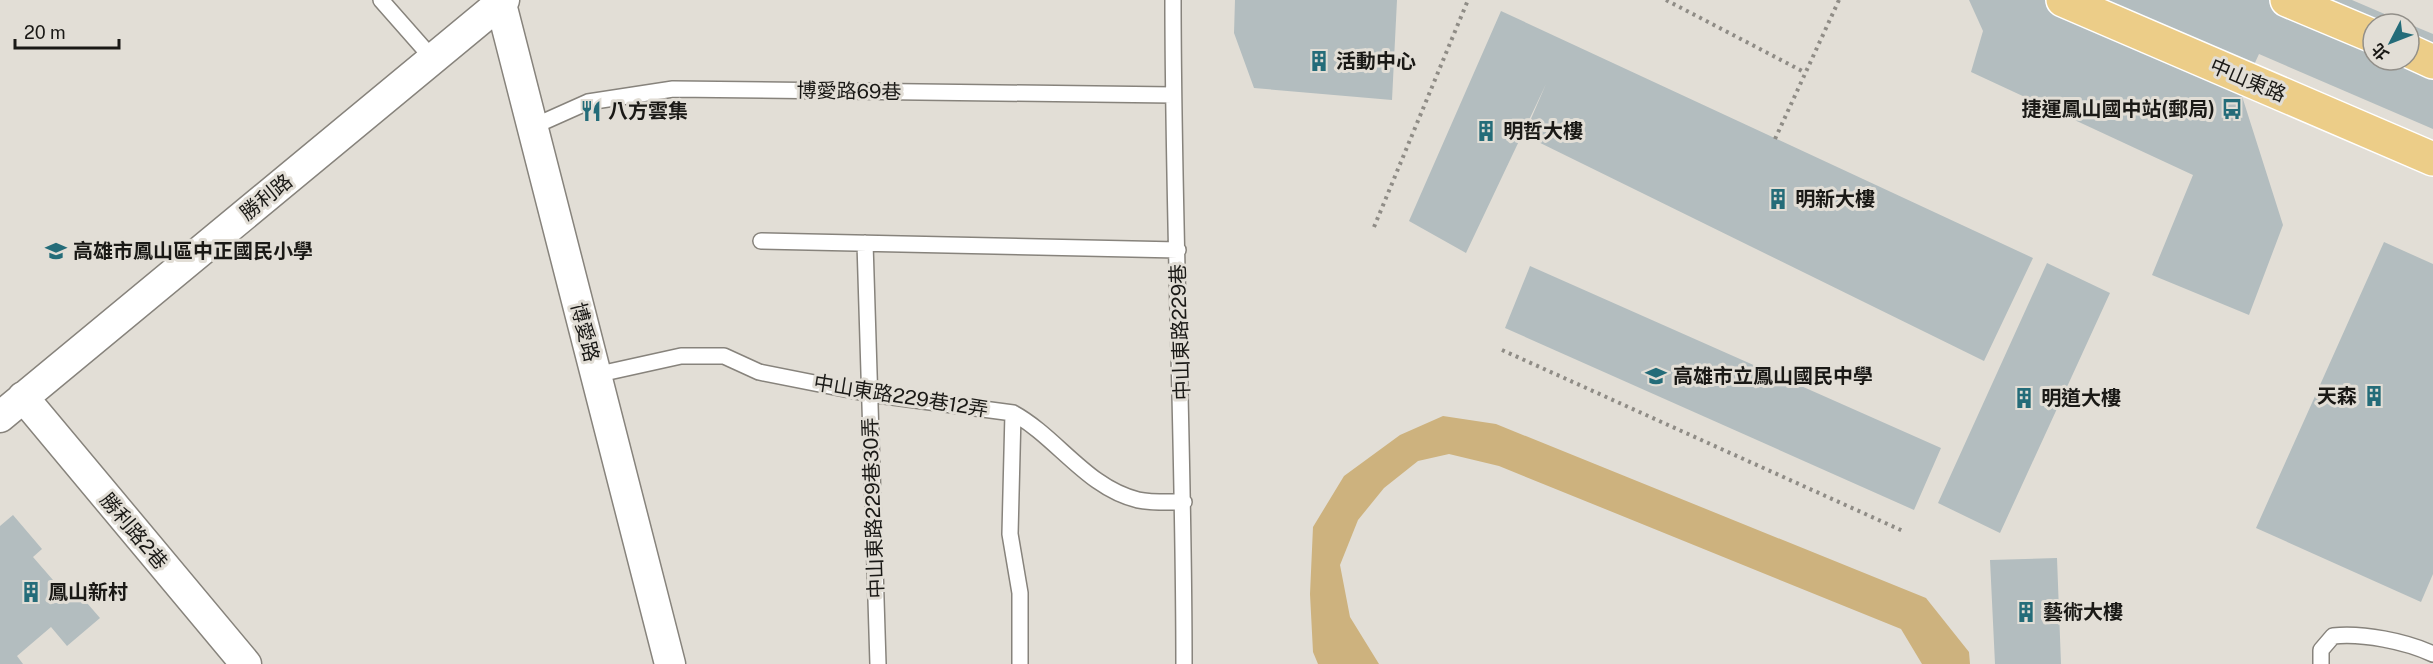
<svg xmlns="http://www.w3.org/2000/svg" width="2433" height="664" viewBox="0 0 2433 664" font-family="'Public Sans','Noto Sans TC',sans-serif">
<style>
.green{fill:#cdb27e}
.building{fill:#b3bdbf}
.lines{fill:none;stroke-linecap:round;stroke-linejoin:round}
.lane-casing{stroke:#87837c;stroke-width:18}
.street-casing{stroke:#87837c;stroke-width:33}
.primary-casing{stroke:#fff;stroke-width:36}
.path{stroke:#8f8c86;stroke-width:4;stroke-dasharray:3 4.5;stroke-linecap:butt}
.lane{stroke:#fff;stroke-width:15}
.street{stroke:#fff;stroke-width:30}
.primary{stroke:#eccd88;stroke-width:33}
.labels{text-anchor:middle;stroke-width:6;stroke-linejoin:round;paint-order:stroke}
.poi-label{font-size:20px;font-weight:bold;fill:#1a1916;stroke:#e2ded6;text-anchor:start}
.street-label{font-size:20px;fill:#1a1916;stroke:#e2ded6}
</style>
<rect width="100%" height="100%" fill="#e2ded6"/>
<!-- green -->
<path class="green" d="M1443,416l53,8 430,174 43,54 1,12h-48l-21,-35 -402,-163 -50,-12 -31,7 -34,27 -26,32 -18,45 10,52 29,47h-61l-5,-12 -3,-58 3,-67 31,-51 56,-41z"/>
<!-- building -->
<path class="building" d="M1235,0h162l-5,100 -138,-12 -20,-55z
M1969,0h383l56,24h-35v36h36v-36l24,10v95l-174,-75 -18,39 42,132 -34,90 -97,-40 41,-100 -222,-103 12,-41z
M1501,11l532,247 -49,103 -460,-226 22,-51 -80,169 -57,-32z
M2384,242l49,22v310l-12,28 -165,-74z
M2047,263l63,30 -110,240 -62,-30z
M1530,266l411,182 -27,62 -409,-182z
M13,515l29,34 -9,8 33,38 8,-7 26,30 -33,28 -16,-19 -34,29 6,8h-23v-138z
M2057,558l4,106h-66l-5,-104z"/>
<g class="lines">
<defs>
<path id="lane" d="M381,0l52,59
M1173,0c0,221 11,443 11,664
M532,127l56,-25 85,-13 500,6
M761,241l417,9
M865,243l13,421
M595,375l86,-19h43l35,16 111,22 143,19c44,24 74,75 125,87 14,3 31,2 46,2
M1013,413l-3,121 10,59v71
M2321,664v-14l12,-14c30,-3 72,5 100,18"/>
<path id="street" d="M500,0l170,664
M23,397l223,267
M0,417l504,-417"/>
<path id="primary" d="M2063,0l370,159
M2287,0l86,36
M2409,51l24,11"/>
</defs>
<!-- lane casing -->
<use href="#lane" class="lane-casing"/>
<!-- street casing -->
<use href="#street" class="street-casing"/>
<!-- primary casing -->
<use href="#primary" class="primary-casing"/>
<!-- path -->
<path class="path" d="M1666,0l138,72
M1775,139l64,-139
M1374,227l94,-227
M1502,350l401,181"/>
<!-- lane -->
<use href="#lane" class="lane"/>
<!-- street -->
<use href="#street" class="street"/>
<!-- primary -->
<use href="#primary" class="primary"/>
</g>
<!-- icons -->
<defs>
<symbol id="building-bare" viewBox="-9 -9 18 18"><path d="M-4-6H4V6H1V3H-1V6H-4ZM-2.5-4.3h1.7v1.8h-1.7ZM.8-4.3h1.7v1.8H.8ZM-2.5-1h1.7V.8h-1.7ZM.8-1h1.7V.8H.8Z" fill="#246c79" stroke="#e2ded6" stroke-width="2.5" paint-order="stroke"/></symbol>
<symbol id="bus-bare" viewBox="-9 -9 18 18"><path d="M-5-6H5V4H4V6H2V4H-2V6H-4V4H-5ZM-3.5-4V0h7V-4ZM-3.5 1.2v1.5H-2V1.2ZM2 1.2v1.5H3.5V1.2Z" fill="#246c79" stroke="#e2ded6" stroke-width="2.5" paint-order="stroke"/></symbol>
<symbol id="restaurant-bare" viewBox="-9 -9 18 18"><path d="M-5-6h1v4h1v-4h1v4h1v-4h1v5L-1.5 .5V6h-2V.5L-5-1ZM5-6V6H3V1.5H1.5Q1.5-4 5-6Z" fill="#246c79" stroke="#e2ded6" stroke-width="2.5" paint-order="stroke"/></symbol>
<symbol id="school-bare" viewBox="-9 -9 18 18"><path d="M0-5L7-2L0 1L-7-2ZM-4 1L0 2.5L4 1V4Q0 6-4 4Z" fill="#246c79" stroke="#e2ded6" stroke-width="2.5" paint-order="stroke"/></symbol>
</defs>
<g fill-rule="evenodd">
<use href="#building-bare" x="1304" y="46" width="30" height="30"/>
<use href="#bus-bare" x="2217" y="94" width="30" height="30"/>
<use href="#restaurant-bare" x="576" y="96" width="30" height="30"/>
<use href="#building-bare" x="1471" y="116" width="30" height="30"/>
<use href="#building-bare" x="1763" y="184" width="30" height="30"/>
<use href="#school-bare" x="41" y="236" width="30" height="30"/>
<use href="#school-bare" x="1641" y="361" width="30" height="30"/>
<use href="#building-bare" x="2359" y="381" width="30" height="30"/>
<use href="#building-bare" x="2009" y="383" width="30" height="30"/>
<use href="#building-bare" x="16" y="577" width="30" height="30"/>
<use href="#building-bare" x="2011" y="597" width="30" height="30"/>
</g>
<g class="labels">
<!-- poi labels -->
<g class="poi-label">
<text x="1336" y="68">活動中心</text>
<text x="2215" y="116" text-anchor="end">捷運鳳山國中站(郵局)</text>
<text x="608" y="118">八方雲集</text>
<text x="1503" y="138">明哲大樓</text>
<text x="1795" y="206">明新大樓</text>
<text x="73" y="258">高雄市鳳山區中正國民小學</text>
<text x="1673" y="383">高雄市立鳳山國民中學</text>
<text x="2357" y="403" text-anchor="end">天森</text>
<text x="2041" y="405">明道大樓</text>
<text x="48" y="599">鳳山新村</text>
<text x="2043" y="619">藝術大樓</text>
</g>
<!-- street labels -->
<g class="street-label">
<text transform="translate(2248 80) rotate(23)" y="7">中山東路</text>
<text transform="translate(849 91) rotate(1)" y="7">博愛路69巷</text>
<text transform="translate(266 197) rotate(-39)" y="7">勝利路</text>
<text transform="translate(585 332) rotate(76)" y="7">博愛路</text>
<text transform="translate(1180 332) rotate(-92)" y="7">中山東路229巷</text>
<text transform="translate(901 396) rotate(9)" y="7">中山東路229巷12弄</text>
<text transform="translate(873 508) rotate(-92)" y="7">中山東路229巷30弄</text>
<text transform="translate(134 531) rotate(50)" y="7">勝利路2巷</text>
</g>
</g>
<!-- north arrow -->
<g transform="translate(2391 42) rotate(228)"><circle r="28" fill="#e2ded6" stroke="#928f89" stroke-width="1.5"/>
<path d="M0-4.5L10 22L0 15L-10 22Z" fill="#246c79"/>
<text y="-9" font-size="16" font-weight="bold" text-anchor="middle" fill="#1a1916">北</text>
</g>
<!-- scale -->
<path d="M15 39v9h104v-9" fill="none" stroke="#1a1916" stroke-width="3"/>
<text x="24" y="39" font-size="18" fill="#1a1916" stroke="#e2ded6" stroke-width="4.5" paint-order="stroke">20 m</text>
</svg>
